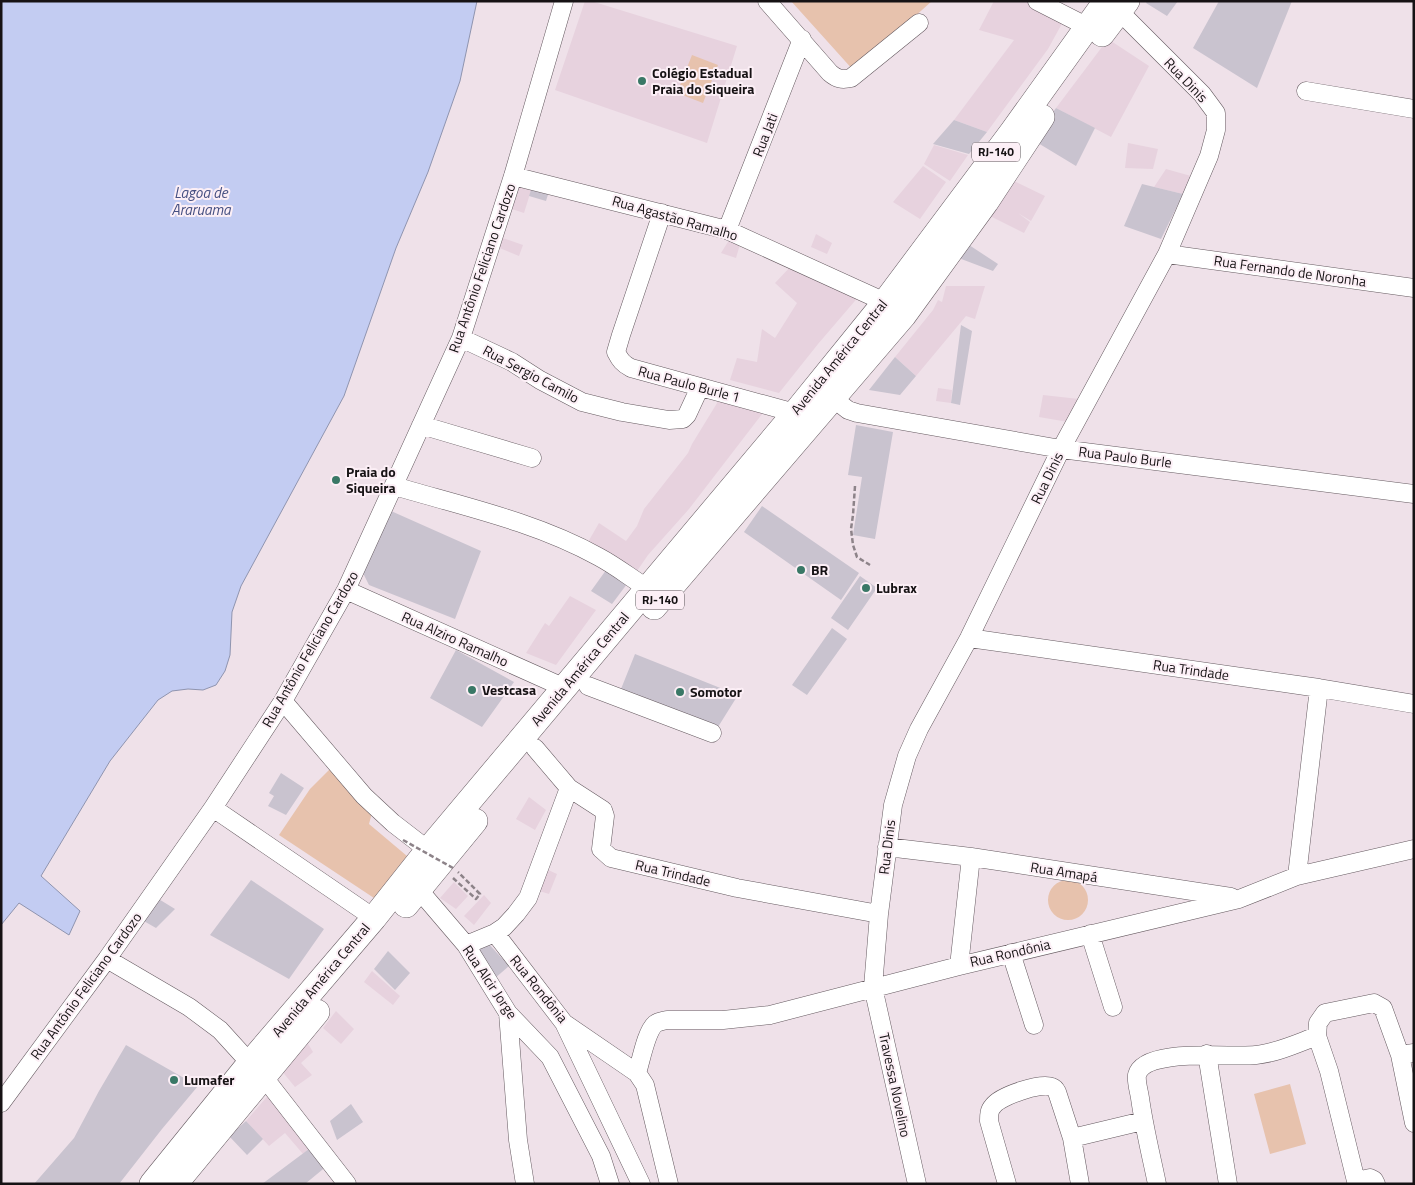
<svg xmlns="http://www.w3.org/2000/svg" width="1415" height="1185" viewBox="0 0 1415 1185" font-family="'Titillium Web',sans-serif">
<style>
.built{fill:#e7d2de}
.green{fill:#e7c2ad}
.water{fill:#c3ccf2;stroke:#8f94af}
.building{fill:#c9c3cf}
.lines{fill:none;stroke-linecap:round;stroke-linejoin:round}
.minor-casing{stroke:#655a60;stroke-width:19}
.highway-casing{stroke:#655a60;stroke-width:26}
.path{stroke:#8d8389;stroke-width:2.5;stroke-dasharray:5 2.5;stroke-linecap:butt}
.minor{stroke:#fff;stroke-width:18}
.highway{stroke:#fff;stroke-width:25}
.path-bridge{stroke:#8d8389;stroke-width:2.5;stroke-dasharray:5 2.5;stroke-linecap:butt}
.poi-dot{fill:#397866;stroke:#fceff6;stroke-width:2}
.labels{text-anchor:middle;stroke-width:4;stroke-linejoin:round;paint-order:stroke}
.shield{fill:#fceff6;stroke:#5b5458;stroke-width:1}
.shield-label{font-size:12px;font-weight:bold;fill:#161214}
.poi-label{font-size:14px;font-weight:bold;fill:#161214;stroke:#fceff6;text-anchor:start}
.street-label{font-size:14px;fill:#161214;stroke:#fceff6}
.water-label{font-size:15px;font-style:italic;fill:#465082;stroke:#fceff6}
</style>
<rect width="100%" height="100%" fill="#efe1e9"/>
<!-- built -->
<path class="built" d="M585,1h6l146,45 -30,97 -152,-53z
M994,1h38l33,17 -17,31 -61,83 -33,-12 60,-80 -35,-10z
M1108,39l41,27 -38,71 -55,-29z
M1128,143l30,6 -5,20 -28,-1z
M934,145l34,10 -18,26 -26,-17z
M923,166l23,16 -26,37 -27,-17z
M1166,169l25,7 -8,18 -29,-7z
M516,179l17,5 -9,29 -18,-6z
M1010,179l35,17 -14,25 -13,-8 12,9 -6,11 -36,-18z
M816,234l16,9 -5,11 -16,-7z
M500,237l23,8 -4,11 -22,-9z
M731,237l10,4 -5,17 -15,-5z
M793,264l67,31 -42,49 -39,49 -49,-13 7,-22 20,4 5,-33 13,9 22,-35 -22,-20z
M946,286h39l-10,33 -9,-3 -50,60 -21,-19 38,-47 5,-10 4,2z
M938,388l14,2 -1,13 -15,-2z
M722,395l44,14 -77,100 -41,46 -11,16 -49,-29 11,-19 27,18 11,-15 7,-17 44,-56 4,-9z
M1043,395l36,4 -11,23 -29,-5z
M570,596l26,14 -40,55 -30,-12 19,-30 4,3z
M529,797l17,13 -11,20 -19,-11z
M546,869l11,5 -8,20 -13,-4z
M454,882l14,14 -12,13 -16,-11z
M484,895l7,8 -17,22 -10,-9z
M372,971l28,25 -7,9 -29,-23z
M336,1011l18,18 -13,15 -18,-16z
M307,1042l6,10 -12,11 11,12 -17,12 -14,-17z
M271,1092l42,54 -10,8 -18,-21 -16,13 -23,-25z"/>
<!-- green -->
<path class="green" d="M791,1h141l-78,70z
M692,55l26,10 -15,38 -26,-10z
M333,766l40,43 -4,15 38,32 -33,42 -95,-63 31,-46z
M1048 900a20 20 0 1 1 40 0a20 20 0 1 1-40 0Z
M1290,1084l16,60 -36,10 -16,-60z"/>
<!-- water -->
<path class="water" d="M1,1h476l-17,80 -32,91 -32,76 -52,148 -103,190 -9,26 -2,43 -5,16 -9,14 -13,5 -15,-1 -16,2 -14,9 -48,61 -69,115 39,35 -11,24 -50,-32 -18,22z"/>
<!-- building -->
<path class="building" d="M1147,1h31l-11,15 -21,-13z
M1219,1h73l-35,87 -64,-40z
M1056,108l39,20 -19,38 -43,-26z
M954,120l33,12 -18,22 -36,-10z
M533,184l17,4 -4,13 -17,-5z
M1142,184l41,10 -22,45 -37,-13z
M966,243l32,21 -5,7 -37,-14z
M961,325l11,6 -12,74 -9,-2z
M895,357l21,19 -16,19 -31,-5z
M856,425l37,7 -18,107 -22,-4 9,-58 -14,-2z
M762,506l97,67 -18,27 -97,-68z
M391,511l90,40 -26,68 -86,-34 -6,-12z
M609,566l21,14 -18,24 -21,-13z
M860,576l17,12 -29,42 -17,-12z
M832,628l15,11 -40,56 -15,-10z
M456,650l58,32 -32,45 -52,-29z
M635,654l103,41 -20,32 -97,-38z
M281,773l23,15 -18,27 -18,-9 6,-10 -5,-3z
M251,880l73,49 -35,50 -79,-44z
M157,898l18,11 -19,19 -14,-8z
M487,942l22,24 -15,13 -19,-28z
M388,951l22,22 -15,17 -21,-21z
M126,1045l72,41 -36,43 -43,55h-85l40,-46 25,-47z
M351,1104l12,18 -26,18 -7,-19z
M246,1121l17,18 -16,16 -18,-19z
M313,1146l15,19 -23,19h-43z"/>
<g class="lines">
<defs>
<path id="minor" d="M767,1l63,72c7,6 12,7 21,5l68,-55
M1037,1l49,25
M1306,91l108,18
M513,176l214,54 158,72
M662,213l-41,122 -5,17c4,8 7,12 15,16l164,45
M727,230l75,-191
M1167,254l247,34
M461,338l51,24 28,18 42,22 40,10 47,8 14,-1 4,-4 13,-28
M825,392l23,18 9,3 204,36 353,45
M421,425l111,33
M394,486c68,20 142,36 205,71 17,9 32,21 48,31
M346,590l219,98
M969,638l350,50 95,16
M588,686l124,47
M283,701l81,95 29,27 35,27
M535,748l34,40 34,22 2,6 -4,33 10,9 126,30 142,26
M213,808l161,110
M887,847l84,10 260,40
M1297,876l22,-188
M419,890l47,55 42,68 42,44 51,99 9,28
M495,933l69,90 73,50 8,12 24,99
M1090,934l23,73
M466,945l29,-12 9,-6 12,-13 12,-16 41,-110
M1011,953l23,72
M107,959l82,48 31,23 30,33
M959,966l12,-109
M508,1013l10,127 7,44
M564,1023l77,161
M1317,1036l12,35 27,110 14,-3 4,2 2,4
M1207,1054l21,130
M1400,1055l14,68
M637,1073c4,-12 9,-41 18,-49 4,-3 8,-3 12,-4h56l47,-5 189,-49 280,-67 58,-23 117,-27
M263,1076l84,108
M1,1103l106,-144 106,-151 70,-107 63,-111 115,-252 52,-162 51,-175
M1072,1138l71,-17
M917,1184l-44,-197 6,-73 14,-109 14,-49 12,-27 50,-91 92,-189 106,-195 42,-98 7,-26v-17l-14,-19 -83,-83
M1007,1184l-18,-63c0,-6 0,-11 4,-15 7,-10 48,-24 59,-19 3,1 4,3 5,5l15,46 8,46
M1157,1184c-6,-29 -13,-57 -17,-86 -1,-7 -4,-16 -3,-23 7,-28 96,-17 119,-20 21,-2 42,-12 61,-19l1,-13 7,-10 49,-10 9,5 17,47 14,-2"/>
<path id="highway" d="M1102,34l25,-33
M654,607l250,-292 82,-113 56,-85
M406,905l69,-84
M152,1184l98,-121 124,-145 54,-68 367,-437 90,-111 127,-170 94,-131
M175,1184l142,-172"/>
</defs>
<!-- minor casing -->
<use href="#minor" class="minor-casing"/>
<!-- highway casing -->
<use href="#highway" class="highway-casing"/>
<!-- path -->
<path class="path" d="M855,486l-2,29 -2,14 2,16 4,12 13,8
M453,878l23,21 4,-5 -22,-22"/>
<!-- minor -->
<use href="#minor" class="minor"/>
<!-- highway -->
<use href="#highway" class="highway"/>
<!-- path-bridge -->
<path class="path-bridge" d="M403,840l50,28"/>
</g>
<!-- markers -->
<g class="poi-dot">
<circle cx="642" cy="81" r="5"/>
<circle cx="336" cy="480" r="5"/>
<circle cx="801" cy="570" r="5"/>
<circle cx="866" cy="588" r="5"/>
<circle cx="472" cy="690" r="5"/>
<circle cx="680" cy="692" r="5"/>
<circle cx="174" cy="1080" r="5"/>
</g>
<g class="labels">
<!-- shield labels -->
<g class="shield">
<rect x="972" y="142.5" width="48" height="19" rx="4"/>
<rect x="636" y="590.5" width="48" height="19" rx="4"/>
</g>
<g class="shield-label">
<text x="996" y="156">RJ-140</text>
<text x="660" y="604">RJ-140</text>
</g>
<!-- poi labels -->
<g class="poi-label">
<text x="652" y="78">Colégio Estadual<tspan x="652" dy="16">Praia do Siqueira</tspan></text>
<text x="346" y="477">Praia do<tspan x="346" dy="16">Siqueira</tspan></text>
<text x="811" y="575">BR</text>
<text x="876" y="593">Lubrax</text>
<text x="482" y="695">Vestcasa</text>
<text x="690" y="697">Somotor</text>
<text x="184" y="1085">Lumafer</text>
</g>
<!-- street labels -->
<g class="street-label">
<text transform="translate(1186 80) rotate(46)" y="5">Rua Dinis</text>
<text transform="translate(765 135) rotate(-69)" y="5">Rua Jati</text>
<text transform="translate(675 218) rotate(16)" y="5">Rua Agastão Ramalho</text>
<text transform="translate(482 268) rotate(-71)" y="5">Rua Antônio Feliciano Cardozo</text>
<text transform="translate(1290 271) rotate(8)" y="5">Rua Fernando de Noronha</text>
<text transform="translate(839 357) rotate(-51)" y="5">Avenida América Central</text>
<text transform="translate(531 374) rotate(28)" y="5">Rua Sergio Camilo</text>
<text transform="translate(689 384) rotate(15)" y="5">Rua Paulo Burle 1</text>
<text transform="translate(1125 457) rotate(7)" y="5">Rua Paulo Burle</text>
<text transform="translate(1047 478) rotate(-64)" y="5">Rua Dinis</text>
<text transform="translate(455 639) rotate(24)" y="5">Rua Alziro Ramalho</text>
<text transform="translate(310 649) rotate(-60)" y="5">Rua Antônio Feliciano Cardozo</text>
<text transform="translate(580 669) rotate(-50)" y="5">Avenida América Central</text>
<text transform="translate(1191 670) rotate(8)" y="5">Rua Trindade</text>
<text transform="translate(887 847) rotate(-83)" y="5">Rua Dinis</text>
<text transform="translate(1064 872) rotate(9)" y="5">Rua Amapá</text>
<text transform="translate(673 873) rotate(13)" y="5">Rua Trindade</text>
<text transform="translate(1010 953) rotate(-13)" y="5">Rua Rondônia</text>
<text transform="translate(321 980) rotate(-50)" y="5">Avenida América Central</text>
<text transform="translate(490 982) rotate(56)" y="5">Rua Alcir Jorge</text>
<text transform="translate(86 986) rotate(-54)" y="5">Rua Antônio Feliciano Cardozo</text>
<text transform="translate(539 989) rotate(51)" y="5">Rua Rondônia</text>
<text transform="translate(895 1085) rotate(78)" y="5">Travessa Novelino</text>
</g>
<!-- water labels -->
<g class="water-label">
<text x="201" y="198">Lagoa de<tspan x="201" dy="17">Araruama</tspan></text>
</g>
</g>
<!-- border -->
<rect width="1415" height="1185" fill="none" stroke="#161214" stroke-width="5"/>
</svg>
